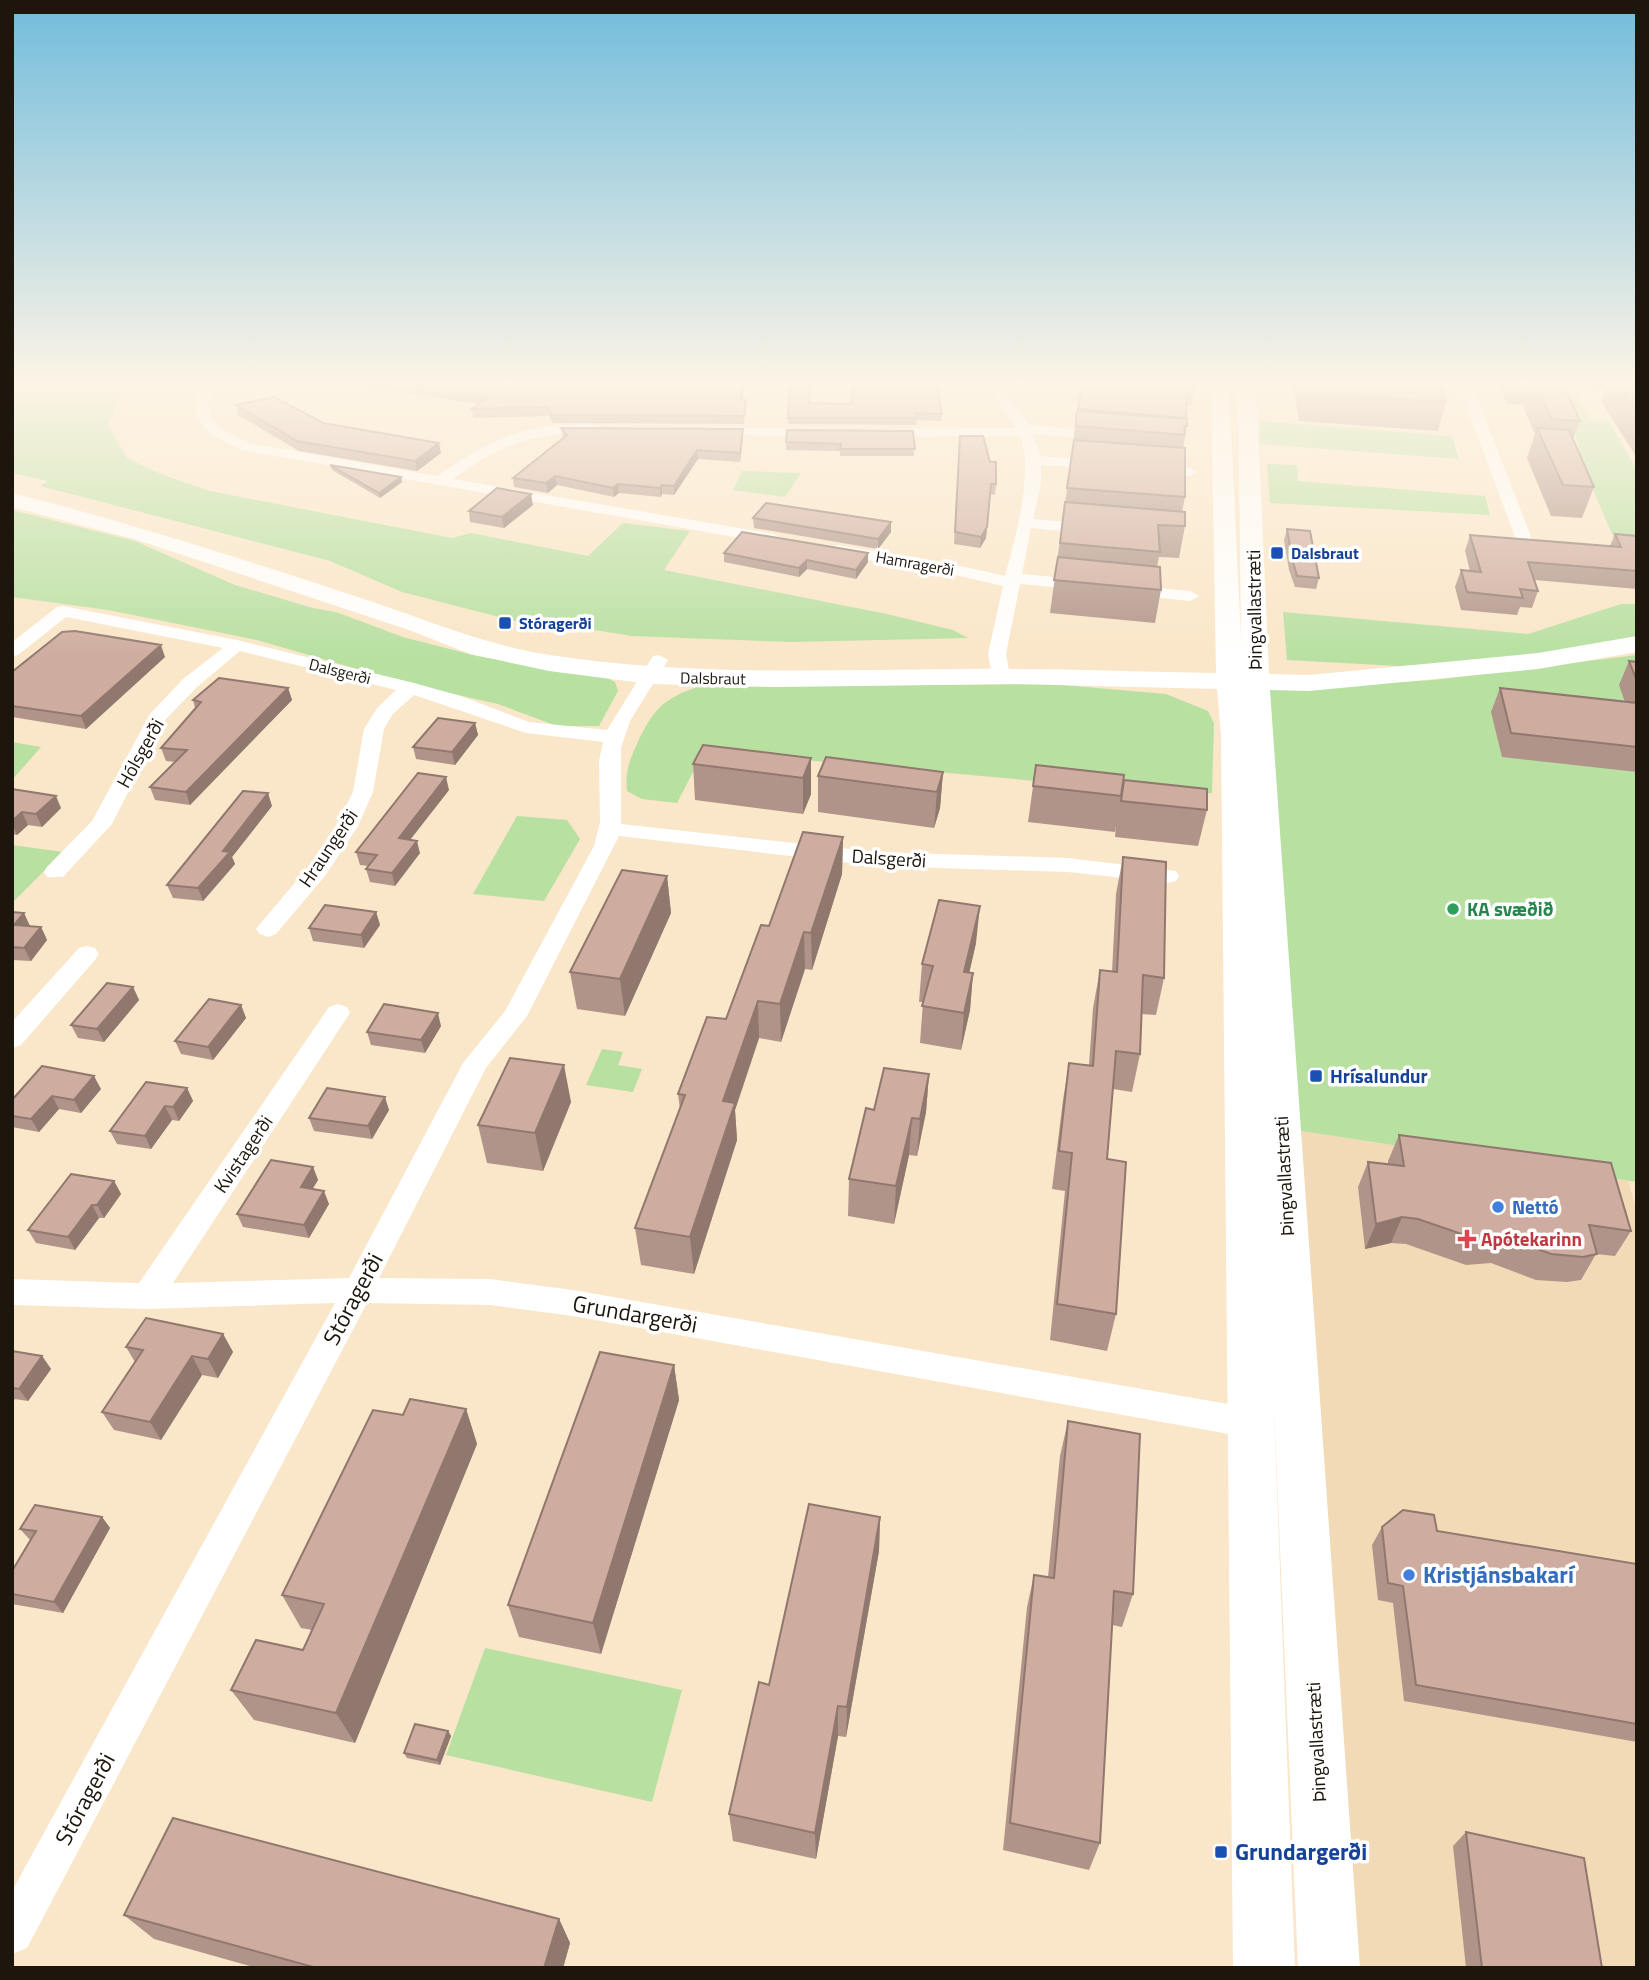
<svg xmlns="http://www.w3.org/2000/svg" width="1649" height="1980" viewBox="0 0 1649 1980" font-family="'Titillium Web',sans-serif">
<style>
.built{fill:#f2dab6}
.green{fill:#b7e0a1}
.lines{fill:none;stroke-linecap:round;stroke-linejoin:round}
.street{fill:#fff;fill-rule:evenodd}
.secondary{fill:#fff;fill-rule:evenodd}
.wall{fill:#b19489}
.shaded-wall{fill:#90786f}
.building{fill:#ceac9f;stroke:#90786f;stroke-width:2}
.transit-dot{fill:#1a4fb4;stroke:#fff;stroke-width:2.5}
.leisure-dot{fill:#2e9e5b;stroke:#fff;stroke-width:2.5}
.shop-dot{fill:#3f7fe0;stroke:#fff;stroke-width:2.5}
.health-dot{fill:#e0444e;stroke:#fff;stroke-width:2.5}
.labels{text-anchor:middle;stroke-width:7;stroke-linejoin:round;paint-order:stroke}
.far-transit-label{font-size:16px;font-weight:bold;fill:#164399;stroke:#fff;text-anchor:start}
.far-street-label{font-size:16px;fill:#1d160c;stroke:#fff}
.street-label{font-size:19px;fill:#1d160c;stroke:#fff}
.leisure-label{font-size:19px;font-weight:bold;fill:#27864d;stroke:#fff;text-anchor:start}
.transit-label{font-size:19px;font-weight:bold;fill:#164399;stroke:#fff;text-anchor:start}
.shop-label{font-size:19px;font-weight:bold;fill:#366cbe;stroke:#fff;text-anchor:start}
.health-label{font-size:19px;font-weight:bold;fill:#be3a42;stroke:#fff;text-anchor:start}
.near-street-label{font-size:23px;fill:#1d160c;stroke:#fff}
.near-shop-label{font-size:23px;font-weight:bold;fill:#366cbe;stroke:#fff;text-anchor:start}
.near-transit-label{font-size:23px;font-weight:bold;fill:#164399;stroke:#fff;text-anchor:start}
</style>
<rect width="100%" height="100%" fill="#fae6c8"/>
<!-- built -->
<path class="built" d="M1000,384h233l3,33 -221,-16z
M1275,1127l353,54 9,30v757h-316z"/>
<!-- green -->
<path class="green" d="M12,384h121l-9,6 -16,34 19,34 36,17 47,16 242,47 19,-5 117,23 35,-33 67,8 -26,39 223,44 66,16 15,8 -176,4 -160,-6 -69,-11 -36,-1 -125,-32 -72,-31 -290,-75 8,-5 -36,-8v-68l6,-3 -6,-1z
M1543,384h29l19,36 18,1 28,49v82l-18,-2 -38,-88c-1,-30 -20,-55 -38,-78z
M1259,421l193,15 7,23 -199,-15z
M1267,464l30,1 1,16 187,15 5,19 -220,-12z
M742,471l59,2 -16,24 -52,-7z
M12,510l123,31 100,44 78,23 23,4 67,25 74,19 128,21 10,5 3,9 -19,35h-42l-59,-22 -86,-19 -155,-45 -149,-30 -96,-13z
M1621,604h16v34l-152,25 -87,3 -111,-6 -4,-48 245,22z
M1637,655v527l-362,-55 -10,-437 169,-10z
M1051,684l115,10 42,17 6,12 -2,70 -21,2 -487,-44 -27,52 -35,-4 -15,-8c-2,-19 2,-30 10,-47 15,-33 26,-46 61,-57z
M12,742l29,5 -29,33z
M517,816l50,4 13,19 -36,62 -71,-7z
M12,845l51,7 -51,51z
M602,1049l21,3 -5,13 24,4 -9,23 -47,-7z
M485,1648l197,42 -30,112 -206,-47z"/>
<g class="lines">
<!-- street -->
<path class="street" d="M204,384h14l-10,22c4,22 24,29 42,37l187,33c40,-28 75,-48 125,-51 12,0 26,-2 38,1v6l-5,1c-65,1 -89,8 -142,46l321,55 8,5 -8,5 -533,-94 -31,-16 -14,-18 1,-20z
M987,384h13l29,41 78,7 7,4 -7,4 -74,-6 7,22 64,5 7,4 -7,4 -63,-4v18l-8,36 60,5 8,5 -8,5 -62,-6 -9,46 63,6 8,5 -8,5 -65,-6 -14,70 4,22 -9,6 -9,-6 -4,-22 15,-68 -56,-13 -110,-18 -8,-5 8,-5 110,18 58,13c10,-37 29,-103 15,-140l-141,1 -7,-4 7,-4 137,-1z
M1458,384h14l61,158 -2,3h-12l-2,-3z
M1591,391l46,2v8l-51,-3v-6z
M711,427l108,2 7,4 -7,4 -113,-3v-6z
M1151,465l39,3 7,4 -7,4 -44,-4 -2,-3 2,-3z
M1128,585l62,6 9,5 -9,5 -68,-7 -3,-4z
M63,606l174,34 173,42 51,14 68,26 78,8 46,-74 6,-1 9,5 -38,61 -9,27v76l256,28 191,6 108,13 3,5 -3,5 -8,2 -100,-11 -191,-6 -258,-30 -92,180 -41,52 -107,210 111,1 83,11 678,118 12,5 4,10 -4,10 -12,5 -678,-122 -83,-11 -123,-2 -340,645 -15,6v-63l323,-588 -188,6 -135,-4v-26l127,4 190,-276 9,-3 9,3 3,6 -177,270 176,-5 114,-215 42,-52 89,-165 6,-24 -1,-61 4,-19 -77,-9 -112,-38 -22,20 -8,14 -11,63 -15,34 -33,50 -49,58 -8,3 -8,-3 -4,-5 4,-5 49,-58 27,-40 17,-34 11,-63 13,-21 19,-18 -156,-39 -43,36 -32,33 -53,104 -49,53h-16l-3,-5 3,-5 45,-46 58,-107 33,-35 40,-31 -157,-31 -48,38 -6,1v-14l45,-35z
M87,946l8,2 4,6 -4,6 -74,85 -9,3v-26l67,-74z"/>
<!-- secondary -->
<path class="secondary" d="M1211,384h18l12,255 -3,-255h18l13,290 40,1 229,-22 99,-17v16l-99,17 -229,22 -39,-1 90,1278h-62l-25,-583 22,583h-62l-12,-1232 -4,-47 -205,-5 -234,3 -128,-3 -101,-13 -79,-17 -61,-24 -275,-91 -122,-32v-14c117,29 230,66 343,103 65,21 128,49 195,59 135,21 271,15 407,14 87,-1 173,2 259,4z"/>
</g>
<!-- wall -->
<path class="wall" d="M367,384h379l-4,16 4,8 -2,16 -191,-1 -4,-7 -76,2 -1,-9 7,-5 -109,-16v-1l-2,-1z
M1082,384h113l-4,22 -5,-1v14l1,7 -4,22 2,49 -3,15 3,14 -6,32 -20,-1 -2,10 4,23 -6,33 -105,-10 22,-161 4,-34z
M1293,384h147l6,18 -8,29 -139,-10z
M1499,384h64l17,37 -7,18 21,48 -12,31 -31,-2 -24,-58 8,-24 -12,-27 1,-2 -17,-1z
M1591,384h46v74l-36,-57 4,-12 -12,-1z
M809,403l133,11 -1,7 -24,-1 -1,5 -128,-1v-6z
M236,405l87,18 118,30 -24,18 -118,-20 -61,-36z
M561,428l182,9 -3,25 -42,-3 -24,36 -12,-1 -1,3 -42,-4 -5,4 -57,-12 -9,8 -34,-6 -1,-9 50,-40z
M913,431l1,25h-74v-5l-54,-1v-8z
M960,436l30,26 6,22 -1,11 -5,-1 -4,44 -6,10 -26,-4z
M330,465l72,17 -22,16 -48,-28z
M533,505l-29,23 -34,-6 -1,-11z
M753,518l138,14 -13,17 -124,-21z
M1287,529l32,49 -3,11 -21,-2 -6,-17 -5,-30z
M1615,534l22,2v53l-102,-9 3,11 -6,17 -12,-1 -3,8 -56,-5 -6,-23 6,-17 9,1 -5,-20 5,-16 140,11z
M724,553l144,9 -12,17 -49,-10 -8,8 -75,-15z
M165,657l-79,72 -74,-12v-45z
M1629,661l8,1v110l-135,-15 -11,-45 9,-24 125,14 -6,-17z
M288,688l4,12 -102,105 -35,-5 -5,-13 26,-25 -10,-1 -5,-13 34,-40 -2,-8z
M475,723l3,12 -23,30 -39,-6 -3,-12z
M811,758v36l-8,20 -108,-14 -2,-36z
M1036,765l86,21 85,24 -9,36 -83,-9 1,-12 -1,7 -87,-10z
M943,772l-3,36 -6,20 -116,-16v-36z
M12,789l49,19 -19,19 -14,-2 -11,10 -5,-1z
M449,790l-39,50 10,13 -25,33 -25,-4 -4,-13 3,-3 -9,-1 -4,-13z
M272,806l-40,51 3,7 -32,37 -30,-3 -6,-13z
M843,837l-1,37 -30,96 -7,-1 -24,73 -22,-4 -24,72 2,30 -43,134 -53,-9 -6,-37 45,-119 -2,-15 48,-75 43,-93z
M1123,857l41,121 -8,37 -15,-1 -1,40 -8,38 -19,-3 -6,70 9,155 -9,37 -57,-11 15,-149 -13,-2 11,-89 6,-37 20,2 4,-57 7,-38 12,2 4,-78z
M667,876l4,37 -46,103 -48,-7 -7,-37z
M12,912l18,14 11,1 6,13 -16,21 -19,-1z
M376,912l4,13 -16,23 -51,-7 -4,-13z
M976,943l-7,30h4l-3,37 -9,40 -41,-7 3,-41h-4l3,-38z
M133,987l6,13 -35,42 -26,-4 -7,-13z
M241,1005l5,13 -33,42 -32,-6 -6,-13z
M441,1026l-16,27 -54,-8 -4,-13z
M929,1074l-3,38 -9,44 -8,-1 -15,69 -46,-8 1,-37 25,-69z
M187,1088l6,13 -14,20 -7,-1 -21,29 -34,-5 -7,-13z
M101,1089l-20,24 -22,-4 -20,23 -27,-5v-27z
M571,1102l-28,69 -56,-8 -9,-38z
M389,1110l-17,29 -58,-8 -5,-13z
M1399,1135l232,96 -16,25 -19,-2 -15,26 -14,2 -31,-2 -45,-17 -25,2 -60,-21 -15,-1 -26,6 -7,-62 10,-25 20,2v-3z
M313,1167l5,13 -6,9 17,15 -20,34 -66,-11 -6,-13z
M114,1181l7,13 -17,24h-5l-24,32 -39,-7 -8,-13z
M223,1334l10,18 -15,26 -16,-3 -41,65 -47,-10 -12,-18 33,-50 -9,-15z
M12,1351l30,5 9,13 -23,32 -13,-2 -3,4z
M674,1365l5,35 -78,254 -82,-17 -11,-32z
M466,1409l11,35 -122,299 -101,-23 -23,-30 72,-40 9,-20 -11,-2 -19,-33 121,-180z
M1068,1421l65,173 -11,33 -10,-2 -12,218 -11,27 -86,-20 24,-243 7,-32 14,2 12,-121z
M102,1517l8,11 -47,85 -51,-9v-33l19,-30 -11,-12z
M880,1517l-1,34 -33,186 -8,-1 -22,123 -83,-18 -4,-27 40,-129z
M1382,1527l55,4 200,33v178l-233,-41 -11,-98 -15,-3 -6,-55z
M448,1731l3,5 -11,29 -33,-7 -3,-5z
M1466,1832l136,136h-136l-13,-122z
M124,1915l435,4 11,24 -7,25h-306l-103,-29z"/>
<!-- shaded-wall -->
<path class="shaded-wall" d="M743,384h3l-6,24v-8z
M743,429v8l-3,25v-9z
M439,443l2,10 -24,18 -2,-10z
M697,450l1,9 -24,36v-9z
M555,476l2,9 -9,8 -2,-10z
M401,477l1,5 -22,16 -1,-5z
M618,484l1,9 -5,4 -1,-9z
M662,485v9l-1,3 -1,-9z
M531,494l2,11 -29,23 -2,-11z
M990,494l-4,44 -6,10 1,-11z
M891,522v10l-13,17v-10z
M868,553v9l-12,17v-9z
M807,560v9l-8,8v-9z
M161,645l4,12 -79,72 -5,-13z
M288,688l4,12 -102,105 -4,-13z
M475,723l3,12 -23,30 -3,-13z
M811,758v36l-8,20v-36z
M943,772l-3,36 -6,20 3,-36z
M446,777l3,13 -47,60 -3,-12z
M268,793l4,13 -40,51 3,7 -32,37 -5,-13 25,-37z
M56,796l5,12 -19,19 -6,-13z
M22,812l6,13 -11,10 -5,-11v-3z
M843,837l-1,37 -30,96 -1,-37z
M417,841l3,12 -25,33 -3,-13z
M667,876l4,37 -46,103 -5,-37z
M980,906l-4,37 -15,66 3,-37z
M376,912l4,13 -16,23 -3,-13z
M24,913l6,13 -16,-1z
M41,927l6,13 -16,21 -7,-13z
M804,932l1,37 -24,73 -1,-38z
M973,973l-3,37 -9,40 3,-37z
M133,987l6,13 -35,42 -7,-13z
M758,1001l1,37 -24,72 2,30 -43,134 -4,-37 33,-136z
M241,1005l5,13 -33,42 -5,-13z
M438,1013l3,13 -16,27 -4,-13z
M564,1065l7,37 -28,69 -8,-38z
M929,1074l-3,38 -9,44 3,-37z
M94,1076l7,13 -20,24 -7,-13z
M187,1088l6,13 -14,20 -6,-14z
M52,1096l7,13 -20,23 -8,-13z
M385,1097l4,13 -17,29 -4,-13z
M165,1106l7,14 -21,29 -6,-13z
M912,1118l-3,37 -15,69 2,-38z
M313,1167l5,13 -12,20 -5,-13z
M114,1181l7,13 -17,24 -7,-13z
M324,1191l5,13 -20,34 -5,-13z
M92,1205l7,13 -24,32 -7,-13z
M1402,1217l-11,26 -26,6 11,-25z
M223,1334l10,18 -15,26 -10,-19z
M42,1356l9,13 -23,32 -9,-12z
M192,1356l10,19 -41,65 -11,-18z
M674,1365l5,35 -78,254 -8,-31z
M466,1409l11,35 -122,299 -19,-30z
M102,1517l8,11 -47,85 -9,-11z
M880,1517l-1,34 -33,186 1,-30z
M838,1706v30l-22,123 -1,-26z
M448,1731l3,5 -11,29 -3,-5z
M559,1919l11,24 -7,25h-19z"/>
<!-- building -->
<path class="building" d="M399,384h344l-3,16h6l-2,16 -192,-1 -4,-8 -76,2 17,-12z
M790,384h20l-1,19 42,1 2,-20h84l5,30 -25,-1 -1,5h-128z
M1082,384h113l-1,4h-7l-1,30 -108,-9z
M1304,384h136l6,18 -141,-9z
M1536,384h27l17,37 -28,-2z
M1618,384h19v8l-5,4 5,7v8z
M274,397l49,26 116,20 -24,18 -118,-20 -61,-36z
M1077,411l110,8v7h-3l1,9 -109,-9v-8z
M561,428l182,1 -3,24 -43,-3 -23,36 -12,-1 -2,3 -42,-4 -5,4 -58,-12 -9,7 -33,-5 54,-43z
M1537,428l32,2 25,57 -31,-2z
M787,430l126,1 2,18h-75l1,-5 -55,-2z
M960,436h23l7,26h6v22h-5l-4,43 -6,10 -26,-5z
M1074,440l111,8v49l-118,-9z
M330,465l71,12 -22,16z
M497,488l34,6 -29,23 -33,-6z
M1065,502l120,10v14l-27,-1 2,27 -100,-9z
M766,503l125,19 -13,17 -125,-21z
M1287,529l23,2 9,47 -22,-2 -5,-18z
M742,532l126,21 -12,17 -49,-10 -8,8 -75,-15z
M1615,534l22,2v35l-109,-9 10,29 -18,-2 3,9 -56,-6 -6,-22 20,2 -11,-37 151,12z
M1058,557l102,10 1,23 -107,-10z
M75,631l86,14 -80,71 -69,-10v-34l50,-40z
M1629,661l8,1v19z
M219,678l69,10 -102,104 -36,-5 37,-37 -26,-2 40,-46 -8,-2z
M1500,688l137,15v44l-126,-14z
M438,718l37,5 -23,29 -39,-5z
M703,745l108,13 -8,20 -110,-14z
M826,757l117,15 -6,20 -119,-16z
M1036,765l88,10 -3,21 -88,-10z
M418,773l28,4 -47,61 18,3 -25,32 -26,-4 11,-14 -21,-3z
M1124,780l83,9v21l-86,-9z
M12,789l44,7 -20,18 -14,-2 -10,9z
M243,791l25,2 -45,58 7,1 -32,36 -31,-3z
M803,832l40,5 -32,96 -7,-1 -24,72 -22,-3 -35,100 12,2 -45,134 -55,-9 50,-133 -7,-1 29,-77 19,2 35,-94 8,1z
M1123,857l43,5 -2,116 -21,-3 -3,79 -24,-3 -9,108 19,3 -10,152 -59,-10 15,-151 -13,-2 10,-88 24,3 7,-96 17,2z
M622,870l45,6 -47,103 -50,-7z
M939,900l41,6 -16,66 9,1 -9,40 -42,-7 11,-40 -11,-2z
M325,905l51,7 -15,23 -52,-7z
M12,912l12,1 -10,12 27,2 -17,21 -12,-1z
M107,983l26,4 -36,42 -26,-4z
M209,999l32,6 -33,42 -33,-6z
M384,1004l54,9 -17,27 -54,-8z
M510,1058l54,7 -29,68 -57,-8z
M42,1066l52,10 -20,24 -22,-4 -21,23 -19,-3v-16z
M884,1068l45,6 -9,45 -8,-1 -16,68 -47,-7 17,-71 8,2z
M146,1082l41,6 -14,19 -8,-1 -20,30 -35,-5z
M327,1088l58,9 -17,29 -59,-8z
M1399,1135l212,28 20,68 -42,-6 8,29 -14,3 -32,-3 -46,-17 -26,3 -61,-21 -16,-2 -26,7 -8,-62 36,4z
M271,1160l42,7 -12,20 23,4 -20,34 -67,-11z
M71,1174l43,7 -17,24h-5l-24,32 -40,-7z
M146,1318l77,16 -15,25 -16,-3 -42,66 -48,-10 41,-62 -17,-3z
M12,1351l30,5 -23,33 -7,-1z
M600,1352l74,13 -81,258 -85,-18z
M410,1399l56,10 -130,304 -105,-23 25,-50 47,10 21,-46 -42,-9 91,-185 30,5z
M1068,1421l72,13 -7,160 -19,-3 -14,252 -90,-20 24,-248 20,3z
M809,1504l71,13 -33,190 -9,-1 -23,127 -86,-19 30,-132 10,3z
M35,1505l67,12 -48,85 -42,-8v-23l24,-40 -16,-2z
M1403,1510l31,5 3,16 200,33v160l-221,-39 -13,-99 -15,-3 -6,-56z
M415,1724l33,7 -11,29 -33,-7z
M173,1818l386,101 -15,49h-227l-193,-53z
M1466,1832l118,26 18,110h-120z"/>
<!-- sky -->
<linearGradient id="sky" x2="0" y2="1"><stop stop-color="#71bcdc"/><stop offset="0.58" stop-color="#fdf4e6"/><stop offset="1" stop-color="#fdf4e6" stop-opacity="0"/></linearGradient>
<rect width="1649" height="661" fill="url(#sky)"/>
<!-- markers -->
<g class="transit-dot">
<rect x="1270" y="546" width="14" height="14" rx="3.5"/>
<rect x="498" y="616" width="14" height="14" rx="3.5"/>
<rect x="1309" y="1069" width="14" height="14" rx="3.5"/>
<rect x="1214" y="1845" width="14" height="14" rx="3.5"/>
</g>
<circle class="leisure-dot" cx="1453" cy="909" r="7"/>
<g class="shop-dot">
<circle cx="1498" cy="1207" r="7"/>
<circle cx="1409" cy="1575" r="7"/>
</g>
<path class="health-dot" d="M1463.5 1228.5h7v7h7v7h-7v7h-7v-7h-7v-7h7z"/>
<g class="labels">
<!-- far-transit labels -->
<g class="far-transit-label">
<text x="1291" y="559">Dalsbraut</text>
<text x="519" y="629">Stóragerði</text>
</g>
<!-- far-street labels -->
<g class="far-street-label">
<text transform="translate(915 563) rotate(10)" y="6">Hamragerði</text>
<text transform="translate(340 671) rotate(14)" y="6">Dalsgerði</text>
<text transform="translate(713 678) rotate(1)" y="6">Dalsbraut</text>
</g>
<!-- street labels -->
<g class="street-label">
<text transform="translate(1254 610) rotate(-91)" y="7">Þingvallastræti</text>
<text transform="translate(140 753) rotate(-61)" y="7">Hólsgerði</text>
<text transform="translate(328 848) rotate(-56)" y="7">Hraungerði</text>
<text transform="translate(889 858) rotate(4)" y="7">Dalsgerði</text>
<text transform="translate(243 1154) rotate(-56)" y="7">Kvistagerði</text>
<text transform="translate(1284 1176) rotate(-93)" y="7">Þingvallastræti</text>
<text transform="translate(1316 1742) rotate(-93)" y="7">Þingvallastræti</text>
</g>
<!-- leisure labels -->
<g class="leisure-label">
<text x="1467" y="916">KA svæðið</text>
</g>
<!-- transit labels -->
<g class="transit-label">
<text x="1330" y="1083">Hrísalundur</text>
</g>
<!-- shop labels -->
<g class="shop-label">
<text x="1512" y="1214">Nettó</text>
</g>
<!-- health labels -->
<g class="health-label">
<text x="1481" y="1246">Apótekarinn</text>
</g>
<!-- near-street labels -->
<g class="near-street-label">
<text transform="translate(353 1299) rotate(-62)" y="8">Stóragerði</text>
<text transform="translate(635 1314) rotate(10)" y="8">Grundargerði</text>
<text transform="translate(85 1799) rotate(-62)" y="8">Stóragerði</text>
</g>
<!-- near-shop labels -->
<g class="near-shop-label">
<text x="1423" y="1583">Kristjánsbakarí</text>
</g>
<!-- near-transit labels -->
<g class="near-transit-label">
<text x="1235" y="1860">Grundargerði</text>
</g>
</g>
<!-- border -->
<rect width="1649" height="1980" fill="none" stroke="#1d160c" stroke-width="28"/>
</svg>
